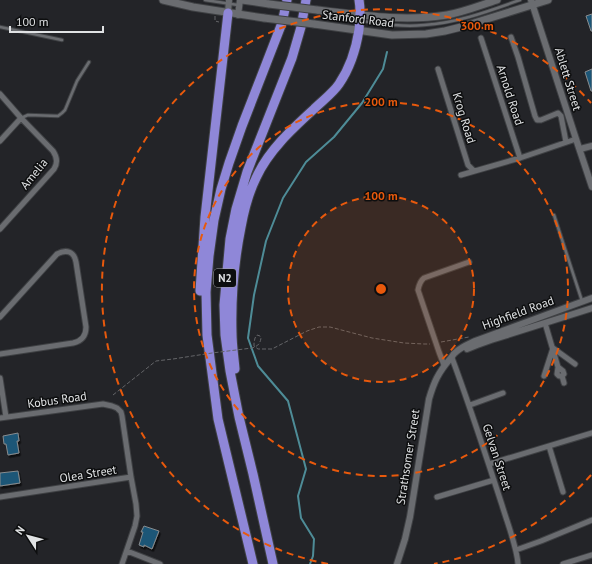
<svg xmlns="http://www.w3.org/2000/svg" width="592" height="564" viewBox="0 0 592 564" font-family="'PT Sans',sans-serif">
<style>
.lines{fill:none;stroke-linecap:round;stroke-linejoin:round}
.stream{stroke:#4e8c97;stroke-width:2}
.building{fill:#1d5777;stroke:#878b8e;filter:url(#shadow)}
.service-casing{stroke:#3f4144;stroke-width:4.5}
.minor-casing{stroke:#3f4144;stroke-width:7}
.tertiary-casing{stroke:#3f4144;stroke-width:8}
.secondary-casing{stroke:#3f4144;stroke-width:9}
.motorway-casing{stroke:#3f4144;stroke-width:11}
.path{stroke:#646568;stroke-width:1;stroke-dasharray:4 2;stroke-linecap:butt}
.service{stroke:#6a6c70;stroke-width:2.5}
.minor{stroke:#6a6c70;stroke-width:5}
.tertiary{stroke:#6a6c70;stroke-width:6}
.secondary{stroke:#6a6c70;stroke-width:7}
.motorway{stroke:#8f87d8;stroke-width:9}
.secondary-bridge-casing{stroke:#3f4144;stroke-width:9;stroke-linecap:butt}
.path-bridge{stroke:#646568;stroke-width:1;stroke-dasharray:4 2;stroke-linecap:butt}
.secondary-bridge{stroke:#6a6c70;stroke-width:7}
.ring{fill:none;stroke:#e8590c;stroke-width:2;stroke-dasharray:7 5}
.labels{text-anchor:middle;stroke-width:3;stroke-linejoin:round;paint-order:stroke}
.shield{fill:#0d0e0f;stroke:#a1a2a4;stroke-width:1}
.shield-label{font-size:11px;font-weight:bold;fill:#e0e2e4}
.street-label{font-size:12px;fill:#e0e2e4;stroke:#0d0e0f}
.centre{fill:#e8590c;stroke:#0d0e0f;stroke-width:2}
.ring-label{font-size:12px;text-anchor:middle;font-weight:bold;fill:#e8590c;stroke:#0d0e0f;stroke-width:3;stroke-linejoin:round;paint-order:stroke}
</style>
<defs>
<filter id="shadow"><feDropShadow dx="1.5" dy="2.5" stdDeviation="0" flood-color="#0009"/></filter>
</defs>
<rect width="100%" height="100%" fill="#232428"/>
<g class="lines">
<!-- stream -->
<path class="stream" d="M310,564l3,-8 1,-17 -13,-21 -3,-22 8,-27 -18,-68 -30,-35 -10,-28 6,-43 12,-54 17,-43 23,-36 28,-25 28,-34 21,-34 4,-17"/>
</g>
<!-- building -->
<path class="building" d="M592,14v17h-1l-5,-15z
M592,69v22h-1l-6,-19z
M18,433l1,8h-2l2,12 -11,2 -2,-11h-2l-1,-8z
M18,471l2,12 -20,3v-13z
M144,526l15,5 -7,18 -8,-4v2l-5,-2 4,-13h-2z"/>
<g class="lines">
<defs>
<path id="service" d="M205,0l33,5
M362,21c21,3 41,6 62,4 33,-2 65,-14 96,-25
M0,27l62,13
M21,118l7,-3 30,1 4,-3 3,-3 12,-29 12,-19
M554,215l28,86"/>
<path id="minor" d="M511,37l7,20 17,59 2,4h4l17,-7 3,3 5,26
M481,38l39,120
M438,69l30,96 6,6
M0,94l21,24 32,33c4,6 5,12 1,18l-54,60
M0,141l21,-23
M461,175l59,-17 56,-19
M0,317l57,-63c9,-5 17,-3 19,8l10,65c0,9 -4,14 -13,16l-73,11
M545,323l13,44 5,4 1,3 -2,2 2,7
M452,358c18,48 34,98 50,147 5,17 15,42 16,59
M444,365l-5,-13 -21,-62c1,-5 2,-9 6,-12l45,-16
M558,367l-1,7 2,2h3
M544,376l9,-28 22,16
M0,378l6,39
M470,405l33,-12
M0,418l103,-14 9,2 5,2 4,4 1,4 9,61 5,27 1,12 -2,10 -13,38
M549,446l14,46
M489,464l103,-31
M0,497l131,-20
M437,497l57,-17
M516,550l25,-9 51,-21
M127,551l33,13
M563,564l29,-9"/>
<path id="tertiary" d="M531,0l45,139 16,48
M228,13l1,-13
M238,15l2,-15
M580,149l12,-3
M467,349l10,-4 14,-5 101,-32
M397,564l8,-25 5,-22 19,-118c5,-17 9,-26 21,-40 2,-2 3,-5 6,-7 5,-5 13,-8 19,-11l117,-43"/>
<path id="secondary" d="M163,0l30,7 71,11
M242,0l27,4
M317,10c43,5 87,12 130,5 17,-3 34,-10 50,-15
M314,24l78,11 34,-1 19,-3 16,-4 87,-27"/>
<path id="motorway" d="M200,291l5,-74 23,-204
M235,369c-1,-12 -3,-24 -3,-36 -1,-36 2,-71 9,-106 3,-16 7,-33 15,-49 12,-27 36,-49 58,-69 8,-8 19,-16 25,-25 11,-16 17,-35 20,-54 1,-10 2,-20 0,-30
M253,564l-35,-145 -11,-84 -1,-43 3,-36 5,-36 7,-31 8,-26 13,-37 40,-103 5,-23
M273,564l-20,-90 -14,-57 -9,-46 -5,-36 -1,-30 6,-66 6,-30 11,-37 45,-114 9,-31 5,-27"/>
</defs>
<!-- service casing -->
<use href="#service" class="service-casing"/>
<!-- minor casing -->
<use href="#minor" class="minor-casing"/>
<!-- tertiary casing -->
<use href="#tertiary" class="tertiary-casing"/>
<!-- secondary casing -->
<use href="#secondary" class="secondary-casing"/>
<!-- motorway casing -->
<use href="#motorway" class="motorway-casing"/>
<!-- path -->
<path class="path" d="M215,16v5l4,1
M441,342l28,-5
M254,343v3l4,3h14l35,-18 12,-4h11l42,11 32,5 20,1h6
M113,395l43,-34 17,-2"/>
<!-- service -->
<use href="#service" class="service"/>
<!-- minor -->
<use href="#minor" class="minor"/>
<!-- tertiary -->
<use href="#tertiary" class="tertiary"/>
<!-- secondary -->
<use href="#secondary" class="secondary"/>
<!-- motorway -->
<use href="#motorway" class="motorway"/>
<defs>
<path id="secondary-bridge" d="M269,4l48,6
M264,18l50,6"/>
</defs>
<!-- secondary-bridge casing -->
<use href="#secondary-bridge" class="secondary-bridge-casing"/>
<!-- path-bridge -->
<path class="path-bridge" d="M173,359l39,-6 40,-5c6,-2 8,-4 9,-10l-1,-2 -3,-1 -2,3 -1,5"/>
<!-- secondary-bridge -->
<use href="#secondary-bridge" class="secondary-bridge"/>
</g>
<!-- distance rings -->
<circle cx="381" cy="289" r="93" fill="#e8590c" fill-opacity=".12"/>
<g class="ring">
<circle cx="381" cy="289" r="93"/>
<circle cx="381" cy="289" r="187"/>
<path d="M591 475A280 280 0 0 1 434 564M328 564A280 280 0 1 1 591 103"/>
</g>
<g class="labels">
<!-- shield labels -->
<rect class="shield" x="214" y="269" width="22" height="18" rx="3"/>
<g class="shield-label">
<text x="225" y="282">N2</text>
</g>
<!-- street labels -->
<g class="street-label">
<text transform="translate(358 19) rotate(7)" y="4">Stanford Road</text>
<text transform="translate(568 79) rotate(73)" y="4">Ablett Street</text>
<text transform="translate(510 95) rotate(72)" y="4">Arnold Road</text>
<text transform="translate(464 118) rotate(73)" y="4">Krog Road</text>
<text transform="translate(34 174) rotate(-51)" y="4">Amelia</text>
<text transform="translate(518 313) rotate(-20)" y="4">Highfield Road</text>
<text transform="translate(57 400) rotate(-8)" y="4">Kobus Road</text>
<text transform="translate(408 457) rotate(-81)" y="4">Strathsomer Street</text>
<text transform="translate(497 457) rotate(72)" y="4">Gelvan Street</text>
<text transform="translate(88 474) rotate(-9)" y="4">Olea Street</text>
</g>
</g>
<circle cx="381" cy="289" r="6" class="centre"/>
<g class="ring-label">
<text x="477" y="30">300 m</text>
<text x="381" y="106">200 m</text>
<text x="381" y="200">100 m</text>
</g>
<!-- north arrow -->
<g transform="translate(28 536) rotate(306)" stroke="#0d0e0f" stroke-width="3" paint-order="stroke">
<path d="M0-3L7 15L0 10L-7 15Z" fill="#e0e2e4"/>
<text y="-6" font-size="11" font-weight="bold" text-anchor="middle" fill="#e0e2e4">N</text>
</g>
<!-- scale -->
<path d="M10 26v6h93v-6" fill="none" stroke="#e0e2e4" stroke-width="2"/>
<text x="16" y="26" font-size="12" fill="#e0e2e4" stroke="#0d0e0f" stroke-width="3" paint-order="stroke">100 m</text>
</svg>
